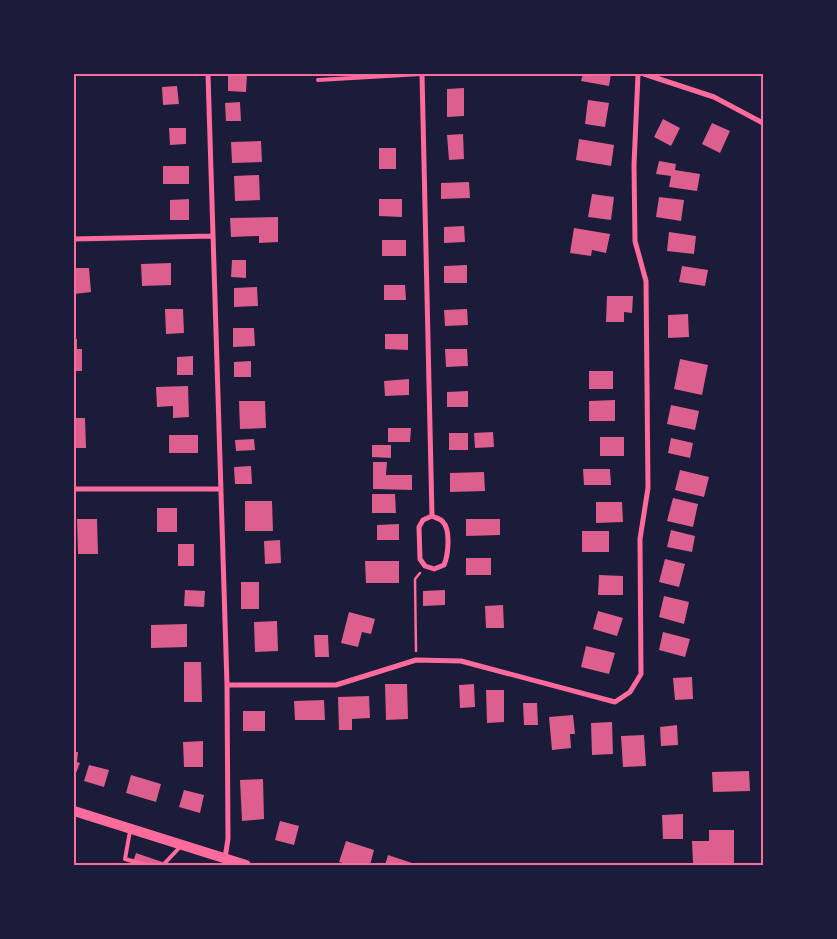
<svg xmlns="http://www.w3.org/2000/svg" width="837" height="939" viewBox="0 0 837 939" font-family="Commissioner,sans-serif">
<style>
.building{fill:#dd5f8e}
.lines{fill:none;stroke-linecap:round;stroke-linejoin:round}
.path{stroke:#ff6b9d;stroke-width:2.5}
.service{stroke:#ff6b9d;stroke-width:4}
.minor{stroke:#ff6b9d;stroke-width:5}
.secondary{stroke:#ff6b9d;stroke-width:10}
.neatline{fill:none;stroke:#ff6b9d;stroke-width:2}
</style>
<rect width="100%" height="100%" fill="#1b1b3a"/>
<!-- building -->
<path class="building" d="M228,74h19l-1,18 -18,-1z
M583,74h28l-2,12 -28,-5z
M177,86l2,18 -16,1 -1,-18z
M464,88v28l-17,1v-28z
M588,100l21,3 -4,24 -20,-3z
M240,102l1,19h-15l-1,-18z
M663,119l17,9 -9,18 -17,-9z
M712,123l18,8 -10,22 -18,-9z
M169,128h17v16l-16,1z
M463,134l1,25 -15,1 -2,-25z
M579,139l35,6 -3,21 -35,-6z
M261,141l1,21 -30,1 -1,-21z
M379,148h17v21h-17z
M659,161l17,3 -1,6 25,4 -3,17 -28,-4 2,-11 -15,-2z
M163,166h26v18h-26z
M259,175l1,25 -25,1 -1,-25z
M469,182l1,16 -29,1v-16z
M592,194l22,3 -3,23 -23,-3z
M659,197l25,3 -3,21 -25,-4z
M189,199v21h-19v-20z
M379,199h23v18l-23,-1z
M278,217v25l-19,1v-7l-28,1 -1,-19z
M464,226l1,16 -21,1v-16z
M574,228l36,6 -4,19 -14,-3 -1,6 -21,-3z
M669,232l27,4 -2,18 -27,-3z
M382,240h24v16h-24z
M232,260h14v18l-15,-1z
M171,263v22l-29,1 -1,-22z
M467,265v18h-23v-17z
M682,266l26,4 -3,16 -26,-4z
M74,268h15l2,24 -17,2z
M384,285h21l1,15h-22z
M257,287l1,19 -24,1v-19z
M607,296h26l-1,17 -8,-1v10h-18z
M165,309h18l1,24 -18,1z
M467,309l1,16 -23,1 -1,-16z
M688,314l1,23 -21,1v-23z
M233,328h21l1,18 -22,1z
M385,334h23v16l-23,-1z
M74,339h3v10h5v22h-8z
M445,349h22l1,17 -22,1z
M193,356v19h-16v-18z
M680,359l28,6 -6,30 -28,-6z
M251,361v16h-17v-15z
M589,371h24v18h-24z
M409,379v16l-24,1 -1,-15z
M188,386l1,31 -16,1v-12l-16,1 -1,-20z
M468,391v16h-21v-15z
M615,400v21h-26v-20z
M239,401h26l1,27 -26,1z
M671,405l28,6 -4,19 -28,-6z
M74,418h11l1,30h-12z
M388,428h23l-1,14h-22z
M493,432l1,15 -19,1 -1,-15z
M449,433h19v17h-19z
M169,435h29v18h-29z
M600,437h24v19h-24z
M671,438l22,5 -3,15 -22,-5z
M254,439l1,11 -19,1 -1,-11z
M372,445h19v13l-19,-1z
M373,462h14l-1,13h26v15l-39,-1z
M251,466l1,18h-17l-1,-17z
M583,469h27l1,16h-27z
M680,470l29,7 -5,20 -29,-7z
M484,472l1,19 -35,1v-19z
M372,494h23l1,19h-24z
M673,498l25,6 -5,23 -26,-6z
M245,501h27l1,30h-28z
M596,502h26l1,20 -27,1z
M157,508h20v24h-20z
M77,519h20l1,35h-20z
M466,519h34v16l-34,1z
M399,524v16h-22v-15z
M671,530l24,6 -3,16 -25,-5z
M582,531h27v21h-27z
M280,540l1,23 -16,1 -1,-23z
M178,544h16v22h-16z
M466,558h25v17h-25z
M665,559l20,5 -6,23 -20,-5z
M365,561h34v22h-33z
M599,575l24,1v19h-25z
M241,582h18v27h-18z
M185,590l20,1 -1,16 -20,-1z
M445,590v15l-22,1v-15z
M664,596l25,6 -5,22 -25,-7z
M503,605l1,23h-18l-1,-22z
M598,611l25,7 -6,18 -24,-7z
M349,612l26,7 -4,15 -9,-2 -4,15 -17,-4z
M277,621l1,30 -23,1 -1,-30z
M187,624v23l-36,1v-23z
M663,632l27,7 -5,18 -26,-7z
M314,635h14l1,22h-14z
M586,646l29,7 -6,21 -28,-7z
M184,662h17l1,40h-18z
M692,677l1,22 -18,1 -2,-22z
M385,684h22l1,35 -22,1z
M474,684l1,23 -15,1 -1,-23z
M486,690h18v32l-17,1z
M369,696l1,22 -18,1v11h-13l-1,-33z
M324,700l1,20h-30l-1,-19z
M523,703h14l1,22h-14z
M243,711h22v20h-22z
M573,715l2,19h-5l1,14 -19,2 -3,-33z
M612,722l1,32 -21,1 -1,-32z
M677,725l1,20 -17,1 -1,-19z
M644,735l2,31 -23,1 -2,-31z
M203,741v26h-19l-1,-25z
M74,752h4l-1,10 3,1 -6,15z
M89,765l20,5 -5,17 -20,-6z
M749,771l1,20 -37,1 -1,-20z
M131,775l30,9 -5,18 -30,-9z
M263,779l1,40 -22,2 -2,-41z
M184,790l20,5 -4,18 -21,-6z
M683,814v25h-20l-1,-24z
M280,821l19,5 -5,19 -19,-5z
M709,830h25v33h-41l-1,-22h17z
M346,841l28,9 -4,15h-19l-12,-3z
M136,853l35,12h-39z
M388,855l30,10h-33z"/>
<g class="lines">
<!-- path -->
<path class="path" d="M416,651l-1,-72 5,-6"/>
<!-- service -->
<path class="service" d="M318,80l103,-6
M130,831l-5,28 21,6
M163,865l17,-18"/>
<!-- minor -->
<path class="minor" d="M208,74l19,611 1,154 -3,19
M422,74l10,442
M644,74l70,23 49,26
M74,239l139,-3
M74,489h147
M432,516c4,2 9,3 11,6 8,8 5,34 1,43l-10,4 -9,-3 -5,-7 -1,-32 4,-7z
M227,685h109l80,-25 45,1 154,41 15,-10 11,-18 -1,-135 8,-51 -2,-207 -11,-40 -1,-76 4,-91"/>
<!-- secondary -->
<path class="secondary" d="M74,811l172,54"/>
</g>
<!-- border -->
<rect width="837" height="939" fill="none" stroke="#1b1b3a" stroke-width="150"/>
<rect x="75" y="75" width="687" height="789" class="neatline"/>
</svg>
